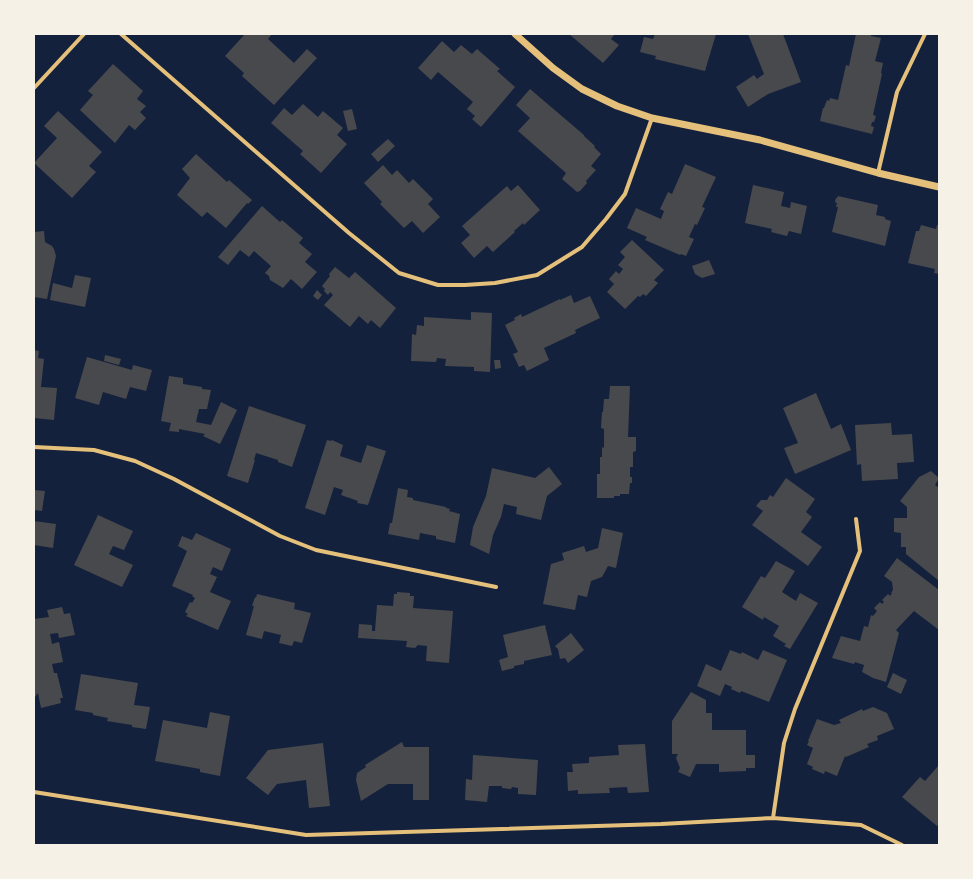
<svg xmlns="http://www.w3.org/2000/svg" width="973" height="879" viewBox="0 0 973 879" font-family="Manrope,sans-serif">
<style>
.building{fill:#48494c}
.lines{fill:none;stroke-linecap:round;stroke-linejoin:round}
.minor{stroke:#e5c07b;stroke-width:4}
.tertiary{stroke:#e5c07b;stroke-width:7}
</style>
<rect width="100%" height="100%" fill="#14213d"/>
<!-- building -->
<path class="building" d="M245,34h27l-4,5 26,24 13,-14 10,9 -43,47 -32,-29 2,-3 -19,-17z
M569,34h46l-4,5 8,6 -16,18z
M655,34h32l6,1 1,-1h22l-11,37 -50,-12 1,-3 -16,-4 4,-15 9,2z
M748,34h35l18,48 -33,12 -20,13 -12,-20 18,-12 3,4 7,-5z
M856,34h15v2l10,2 -6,23 8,2 -2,10 1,1 -9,41 3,1 -2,6h-2l-1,4 3,1 -2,7 -52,-13 3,-13h1l3,-8 2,1 1,-3 8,2 8,-35 3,1z
M442,41l12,11 7,-7 11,9 5,-5 23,20 -3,2 18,16 -34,40 -9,-8 3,-3 -8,-7 6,-7 -35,-30 -7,8 -13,-12z
M113,64l30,27 -6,8 9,7 -6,6 6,6 -11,12 -6,-5 -14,18 -35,-33 13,-15 -5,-4z
M530,89l54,46v1l11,10 -1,1 7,7 -10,12 5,4 -10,11 1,2 -7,8 -3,1 -15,-13 4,-6 -48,-42 12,-13 -14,-13z
M303,104l15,13 5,-6 20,17 -6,7 10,9 -26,29 -21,-19 3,-3 -32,-28 13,-15 8,7z
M352,109l5,20 -9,2 -5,-20z
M58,111l44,41 -13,14 7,6 -24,26 -38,-35 23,-25 -13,-12z
M388,139l7,7 -17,16 -7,-8z
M196,154l31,28 2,-2 23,20 -4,4 -1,-1 -21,25 -19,-16 -5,5 -25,-22 13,-17 -8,-9z
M685,164l31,13 -14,30 3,1 -8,17 -2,-1 -6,13 5,2 -8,17 -5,-2 -1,1 -35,-15 2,-3 -20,-9 9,-20 25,11 3,-8 -4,-2 8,-17 4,2z
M383,165l9,10 5,-5 12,13 4,-4 20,20 -5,5 12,13 -17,16 -11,-12 -8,7 -24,-24 2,-2 -18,-19z
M518,185l22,25 -16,15 -1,-2 -9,8 1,1 -22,20 -6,-6 -13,12 -13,-15 9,-8 -8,-9 45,-40 4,5z
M753,185l31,7 -3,14 9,2 1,-6 16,4 -6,28 -12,-3 -2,5 -16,-4 1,-3 -27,-6z
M838,196l40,9 -2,10 9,2v2l6,2 -6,25 -53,-14 6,-25h-2l1,-4 -2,-1 1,-4h1z
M262,206l18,16 2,-2 21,18 -4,5 13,11 -7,8 12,10 -15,17 -11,-10 -8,9 -13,-8 -1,-4 -4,-3 6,-7 -17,-15 -5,6 -9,-7 -12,15 -10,-8z
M921,225l15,4 1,-4h2v49l-5,-1 1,-4 -27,-6 8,-32h3z
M44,231l1,11 7,4 2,3 2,7 -9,43 -13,-2v-65z
M632,240l32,30 -10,10 4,3 -12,13 -3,-2 -3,3 -2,-1 -13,13 -18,-17 7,-8 -5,-5 7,-8 3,3 4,-5 -5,-4 7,-8 -5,-5z
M709,260l6,14 -13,4 -7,-4 -3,-8z
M335,267l14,11 6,-6 41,36 -16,20 -9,-8 -3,4 -9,-8 -9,11 -26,-22 9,-10 -3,-3 -2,3 -4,-4 1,-2 -3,-3 8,-10 -1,-2z
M75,275l16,3 -6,29 -35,-7 3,-17 19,5z
M317,290l5,5 -4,5 -5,-4z
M571,295l3,8 16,-7 10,22 -25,12 1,3 -32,15 5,12 -22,11 -3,-6 -5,2 -6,-13 5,-2 -13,-27 10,-5 -1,-2 7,-4 1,3 38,-18v1z
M471,312l21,1 -2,59 -16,-1v-4l-29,-1 1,-7 -9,-1 -1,4 -25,-1 1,-27 4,1 1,-10 7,1v-9l47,3z
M34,350l5,1 -1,7 6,1 -3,28 16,1 -3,32 -20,-2z
M105,355l16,4 -2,6 -15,-4z
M87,357l45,13 1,-5 19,5 -6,21 -16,-4 -4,12 -23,-7 -4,13 -24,-7z
M494,360h6l1,8 -6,1z
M169,376l14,2v6l19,3v2l9,1 -4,19h-8l-3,13 15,3 10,-23 16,8 -17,34 -17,-8 2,-2 -26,-5v3l-10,-1 2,-8 -10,-2z
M610,386h20l-2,51h8v14l-3,1v15h-3v10h2v6h-2l-1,11h-9v2h-6v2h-17v-24h3v-17h2v-10l2,1v-19l-3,-1 1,-16h1l1,-13h5z
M816,393l15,36 10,-5 10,26 -56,24 -11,-26 14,-5 -15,-35z
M249,406l57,19 -14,42 -14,-5v-2l-22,-7 -2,7h1l-7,23 -21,-7z
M891,423l1,12 20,-1 2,28 -17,1 1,16 -36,2 -1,-17 -4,1 -2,-40z
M327,440l4,1 1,-1 11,5 -3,11 21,7 6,-18 19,6 -18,54 -11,-2 1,-2 -17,-6 2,-5 -9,-3 -9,28 -20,-7z
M549,467l13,17 -15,12 -6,24 -25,-6 1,-7 -13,-3 -3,13 -8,18 -4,19 -19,-9 3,-18 13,-31 6,-28 43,10z
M931,471l8,7 -4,7 4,3v93l-33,-27v-7h-5v-14l-7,-1v-14h13v-11l-7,-6 19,-24z
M786,478l29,21 -9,13 6,5 -11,15 21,15 -14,19 -56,-41 11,-14 -7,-5 5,-6h6l3,-5 3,2z
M398,488l10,2 -1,7 6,1v2l33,7v1l4,1 -1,2 11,3 -5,29 -19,-4v-3l-16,-3 -1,7 -31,-6 2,-11h2z
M34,490l11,1 -3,20 -8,-1z
M98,515l35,16 -9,19 -11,-4 -4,8 24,11 -11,22 -48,-22z
M34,521l22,3 -3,24 -19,-3z
M602,528l21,5 -7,35 -8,-2 -6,11 -11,4 -4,16 -9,-2 -3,15 -32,-6 8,-40 13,-4 -2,-7 22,-7 2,6 12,-4z
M196,533l35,16 -9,22 -9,-4 -3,7 7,3 -7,15 21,9 -13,29 -32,-14 2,-2 -3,-2 5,-10 2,1 3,-5 -3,-2 1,-1 -21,-9 15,-35 -9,-5 4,-10 10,4z
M897,558l42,32v40l-25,-19 -18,19 3,3 -13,49 -13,-4 -11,-6 2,-7 -9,-3 -1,2 -22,-6 9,-22 19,5 4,-15 4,1 3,-12 2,1 4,-5 -3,-3 6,-6 2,2 2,-2 -2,-2 6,-6 2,2 2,-3h-1l2,-3 -1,-8 -8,-6z
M776,561l19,10 -13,21 14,9 4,-8 18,10 -28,46 -6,-3 2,-2 -13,-8 6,-10 -15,-9 -1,3 -21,-13 19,-31 4,2z
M397,592l13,1v3h4l-1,12 40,3 -4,52 -23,-2 1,-15 -9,-1 -3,3 -9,-1 1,-6 -49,-3 1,-14 13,1v6h3l2,-26 16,1 1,-12h3z
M257,594l38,9 -1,6 17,4 -9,30 -8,-2 -2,5 -13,-3 2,-8 -17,-4 -2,8 -16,-4 8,-29h-2l3,-9 1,1z
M62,607l2,7 6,-1 5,22 -16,3 -1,-5 -8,1 2,10 7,-2 4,20 -11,2 2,9h3l6,25h-3l1,5 -20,5 -3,-15 -4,5v-79l15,-2 -2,-7z
M545,625l7,30 -28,6v3l-10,2v2l-12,3 -3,-11 9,-3 -5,-22z
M571,633l13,17 -16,13 -3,-5 -5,1 -2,-10 -3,-3z
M730,650l11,4 1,-2 16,8 5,-10 24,10 -18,42 -28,-11 -1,2 -9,-4 1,-2 -7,-3 -5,12 -23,-10 9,-22 15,7z
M893,673l14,7 -6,14 -14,-7z
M81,674l57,9 -4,22 16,2 -4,22 -14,-2v-2l-25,-4 1,-3 -15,-3v-2l-18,-3z
M691,692l15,8v13h6v17h34v25h9v13h-9v3l-27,1v-8h-23l-6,13 -12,-5 2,-4 -4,-10 2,-4h-6v-33z
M873,707l14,6 7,16 -17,7 1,4 -11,4 2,3 -23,10 -1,-1 -8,20 -12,-5 -1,3 -12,-5 1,-2 -6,-3 6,-16 -6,-3 2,-4h-1l9,-22 17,6 7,-2 -2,-3 23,-11 1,2z
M210,712l20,4 -10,60 -20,-4v-3l-45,-8 8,-41 44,8z
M402,742l2,5h25v53h-16v-16h-25l-27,17 -5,-21 1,-7 9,-6 -1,-2z
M323,743l7,63 -21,2 -3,-28 -29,4 -9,11 -22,-17 22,-28z
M645,744l4,48 -21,1 -1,-6 -18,1 1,5 -32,1v-4l-10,1 -1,-19h6l-1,-8 17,-1v-6l30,-2 -1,-10z
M473,755l65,5 -2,35 -18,-1v-6l-6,-1 -1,2 -9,-1v-2h-13l-2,16 -22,-2 1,-21 6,1z
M939,765v59l-2,2 -35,-29 18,-20 5,4z"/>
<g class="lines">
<!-- minor -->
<path class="minor" d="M121,34l228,199 50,40 39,12h27l30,-2 42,-8 45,-28 24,-28 19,-25 27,-76
M34,88l50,-54
M878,173l19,-81 28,-58
M34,447l60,3 41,11 39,18 106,57 36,14 180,37
M34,792l272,43 355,-11 112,-6 88,7 41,20
M773,818l11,-75 11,-34 65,-158 -4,-32"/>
<!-- tertiary -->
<path class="tertiary" d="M515,34l38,34 29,21 35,17 35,12 108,22 118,33 61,14"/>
</g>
<!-- border -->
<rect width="973" height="879" fill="none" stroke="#f6f1e7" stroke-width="70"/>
</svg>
